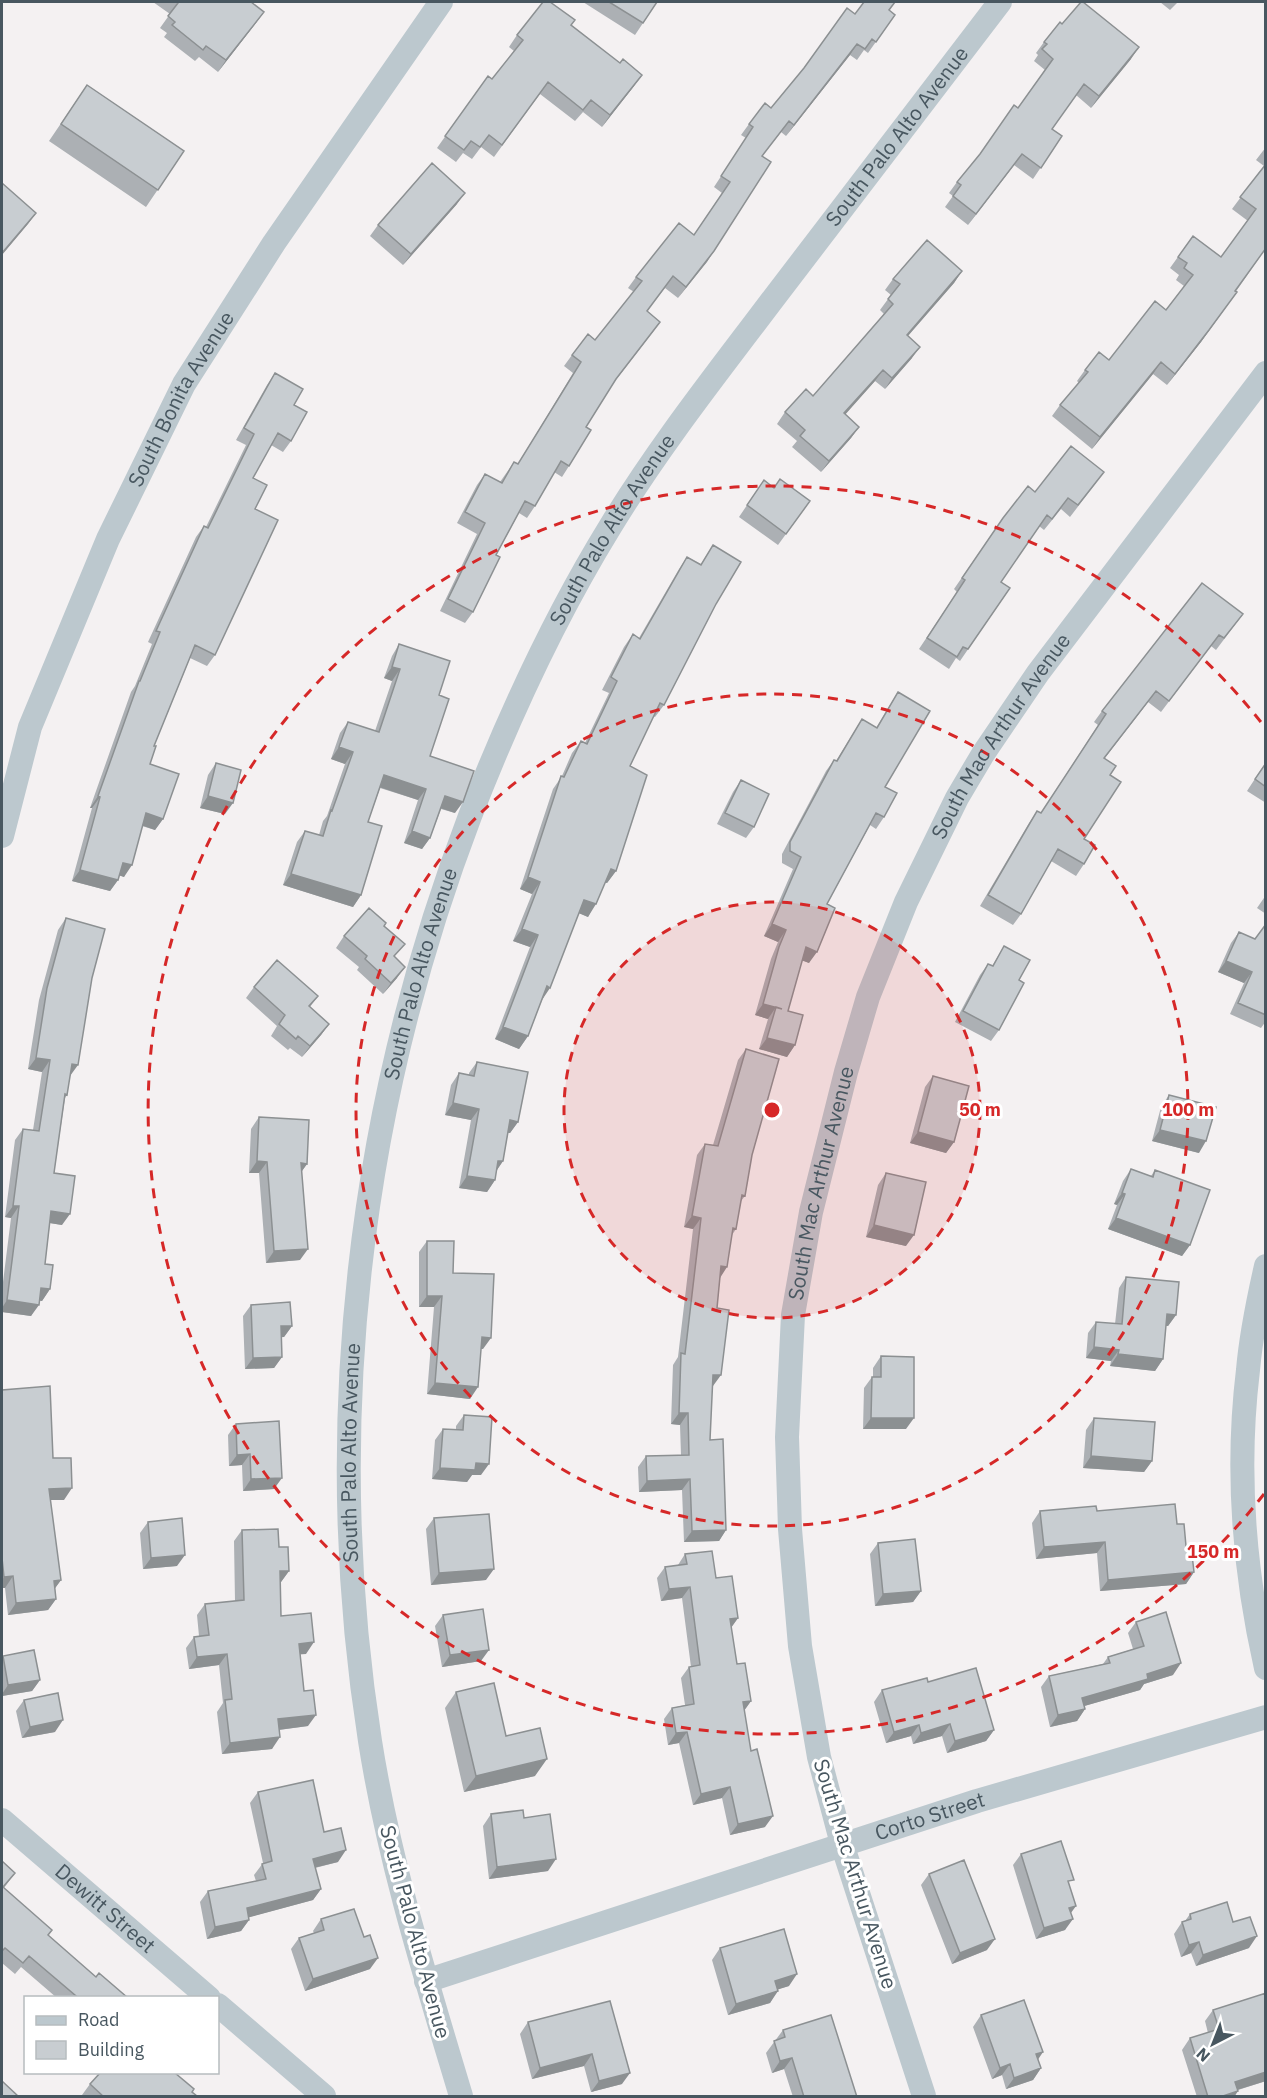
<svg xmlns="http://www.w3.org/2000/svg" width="1267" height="2098" viewBox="0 0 1267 2098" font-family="'IBM Plex Sans',sans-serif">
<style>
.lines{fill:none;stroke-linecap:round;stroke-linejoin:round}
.minor{stroke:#bcc8ce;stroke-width:24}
.wall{fill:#acb0b4}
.shaded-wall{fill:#8c9092}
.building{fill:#c8cdd1;stroke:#8c9092;stroke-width:1.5}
.ring{fill:none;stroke:#d62828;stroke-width:3;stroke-dasharray:10 8}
.labels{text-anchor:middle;stroke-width:6;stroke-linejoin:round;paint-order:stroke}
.street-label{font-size:21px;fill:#485760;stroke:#fff}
.centre{fill:#d62828;stroke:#fff;stroke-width:3}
.ring-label{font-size:18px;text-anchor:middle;font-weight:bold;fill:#d62828;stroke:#fff;stroke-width:6;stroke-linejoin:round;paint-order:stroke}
</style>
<rect width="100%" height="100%" fill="#f4f1f2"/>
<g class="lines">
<!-- minor -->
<g class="minor">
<path id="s1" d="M2,836l28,-109 78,-188 76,-155 90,-141 167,-241"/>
<path d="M1266,1266c-8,35 -15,69 -18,104 -12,99 -4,201 18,298"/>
<path id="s2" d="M2,1820l207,178"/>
<path id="s3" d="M426,1981l551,-180 289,-84"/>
<path d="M218,2005l106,91"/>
<path id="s4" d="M461,2096c-35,-117 -72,-234 -91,-355 -49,-312 -12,-631 100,-925 39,-100 84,-198 140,-289 48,-79 105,-151 160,-224 77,-101 154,-201 230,-301"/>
<path id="s5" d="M924,2096l-82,-252 -23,-87 -19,-111 -10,-117 -3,-92 6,-122 18,-103 35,-140 22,-75 38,-95 51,-104 26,-44 55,-81 228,-300"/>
</g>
</g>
<!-- wall -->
<path class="wall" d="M153,2h98l13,10 -46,60 -19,-15 -4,4 -31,-24 3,-4 -7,-5 10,-14z
M583,2h74l-22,33z
M1160,2h18l-8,8z
M889,10l6,5 -27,38 -4,-3 -7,10 -7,-5 -64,81 -5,-4 -19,24 -48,95 -36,47 -13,-10 -18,23 13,11 -48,62 -26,43 -17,39 -7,11 -8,-5 -19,34 -8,12 -8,-5 -23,42 -23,57 -8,11 -25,-12 37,-77 -20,-11 20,-38 8,-11 15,8 14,-20 4,2 55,-91 -9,-7 8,-11 23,-15 39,-48 -6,-4 8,-11 58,-42 28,-42 -8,-6 32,-49 -5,-3 8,-11 22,-16 84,-94z
M1062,24l69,35 -40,49 -15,-13 -24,34 10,7 -29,43 -19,-14 -46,60 -23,-18 8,-11 -4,-3 8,-11 61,-74 27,-38 -11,-9 4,-6 -2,-2 8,-11z
M571,25l63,61 -32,41 -19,-15 -8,9 -35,-27 -46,63 -13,-10 -9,12 -9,-6 -7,9 -19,-14 51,-72 4,3 22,-28 -5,-4 8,-12z
M87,85l97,66 -38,56 -97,-66z
M1266,147v101l-65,94 -34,43 -14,-11 -61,75 -40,-33 8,-11 19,-22 -2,-2 8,-11 24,-10 57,-50 18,-24 -8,-6 3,-5 -9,-7 23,-32 28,21 27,-36 -16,-12 32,-43 -8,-6z
M457,204l-54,61 -33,-29 8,-11z
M962,271l-8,12 -46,53 4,22 -27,31 -10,-8 -30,33 14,13 -8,11 -30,34 -29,-25 5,-6 -20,-17 8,-12 28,-16 71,-82 -4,-4 11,-15 -6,-5 8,-11z
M275,373l19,32 -3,36 -8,11 -12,-7 -18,33 2,31 -40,146 -8,11 -17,-8 -36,88 -4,18 13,55 -8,11 -13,-4 -18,51 -5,-2 -1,5 -8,11 -38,-10 20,-73h-2l41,-116 4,-6 17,-42 -4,-2 48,-105 8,-11 2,1 40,-82 -10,-5 31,-55z
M764,480l10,8 36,13 -32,44 -39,-28z
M1096,483l-26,34 -9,-8 -17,21 -5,-4 -38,56 9,6 -50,73 -4,-3 -7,11 -30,-20 38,-57 -3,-3 49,-71 32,-26z
M713,545l3,59 -52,101 -9,12 -2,-1 -23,50 -14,105 -9,12h-2l-17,34 -9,-4 -37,87 -14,36 -9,13 -24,-10 35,-92 -17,-6 19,-47 -12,-5 33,-100 9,-13 10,-23 9,-12 4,2 24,-50 -7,-3 22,-43 9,-13 6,4 40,-69 8,-12 14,7z
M1243,614l-27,36 -5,-4 -50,66 -13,-10 -43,56 5,17 -26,64v25l-8,12 -25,-15 -30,53 -8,11 -33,-19 49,-83 8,-12 4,2 57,-88 -4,-3 8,-11z
M399,644l40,51 -9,61 25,57 -14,-4 -11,29 -8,11 -18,-6 14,-43 -38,-12 -12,34 -7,73 -8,12 -70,-22 14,-43 8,-11 14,4 4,-14 4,-5 18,-52 -14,-5 9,-26 8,-11 27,9 17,-50 -8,-3 8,-22z
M898,692l-13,95 -1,30 -8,12 -6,-4 -43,79 -18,59 -7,-3 -14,51 7,34 -8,12 -28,-8 9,-30 -13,-4 16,-56 7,-17 -14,-6 29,-67 -11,-6v-9l44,-83 8,-11 2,1 26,-42 14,9z
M1266,762v41l-19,-12z
M216,763l9,51 -25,-6 8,-33z
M741,780l13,47 -8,11 -29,-14 16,-32z
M1266,895v19l-9,-6z
M66,918l26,60 -22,98 -3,19 -2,3 -11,75 8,52 -12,-2 -5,41 5,25 -8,12 -2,-1 -9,16 -29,-4v-22l9,-72 -6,-1 10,-77 8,-11 10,1 9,-58 -14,-3 11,-69 19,-70z
M386,923l-2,3 11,32 2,20 -14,16 -26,-24 2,-3 -23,-19 8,-12z
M1266,924v97l-5,7 -31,-14 14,-31 -26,-11 13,-29 8,-11 16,7z
M1004,946l15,34 -20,50 -8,11 -36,-19 25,-47 8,-11 4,2z
M254,987l64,9 -8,11 19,17 -8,11 -19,22 -12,-9 -2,2 -17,-14 6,-10 -31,-28z
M746,1049l6,106 -7,41 -4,5 -5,28 -4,6 -12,42 -3,31 -4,78h-1l-2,54 16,90 -7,11 -35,1 -2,-52 -43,2 -1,-25 8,-11 35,-1 -1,-30 -9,-1 2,-59 5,-8 15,-128 -9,-2 13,-72 8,-11 8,1 25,-85z
M477,1062l41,60 -8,11h-2l-5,28 -7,10 -1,9 -8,12 -28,-4 12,-68 -26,-5 6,-30 8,-12 10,2v-2z
M933,1076l21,66 -8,11 -36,-10 15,-56z
M1169,1095l30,58 -47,-12 9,-34z
M259,1117l48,47 -5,7 -2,89 -34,3 -7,-90h-10l2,-44z
M1131,1169l20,7 4,-6 35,75 -8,11 -74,-27 9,-24 -3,-1 9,-23z
M886,1173l20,73 -40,-9 12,-52z
M427,1241l26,32 30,76h-2l-11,50 -43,-5 7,-87h-15v-55z
M1126,1277l50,38 -8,11h-2l-3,33 -8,12 -45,-5 1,-5 -25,-3 2,-25 8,-11 19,2 4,-36z
M251,1305l41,21 -8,11h-2v20l-8,11 -29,1 -2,-53z
M881,1356l25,73h-43l1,-41 8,-11h1v-9z
M2,1390l51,68 11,42h-14l11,80 -6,8 1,11 -8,11 -40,5 -3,-27h-3z
M464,1415l17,60h-9l-5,7 -35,-3 3,-39 8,-11 13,1v-4z
M1094,1418l58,43 -8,11 -61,-4 3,-38z
M236,1424l38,65 -31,2 -1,-26 -13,1 -1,-31z
M1040,1511h57l80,13 17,48 -8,12 -86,7 -3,-38 -61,6 -4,-36z
M434,1518l52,62 -55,5 -5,-56z
M148,1522l29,44 -34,3 -3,-36z
M242,1530l37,17 10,24 -8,11h-1l1,34 25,38h-6l8,72 -29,4 -7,19 -50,5 -5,-42 6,-9 -4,-38 -30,4 -3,-21 8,-11 5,-1 -2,-21 8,-11 30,-3 -1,-60z
M878,1543l43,48 -8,11 -38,4 -5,-52z
M685,1554l31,24 22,40 -7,10 6,36 14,37 -7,10 7,40 14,76 -35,8 -8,-37 -29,7 -14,-62 -11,2 -4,-26 8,-11 13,-3 -4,-27 8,-11h2l-9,-69 -21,3 -4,-23 8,-11 13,-2z
M443,1615l38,46 -39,6 -7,-41z
M1136,1622l37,53 -29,9 -4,6 -56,16 1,3 -8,12 -27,6 -9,-40 8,-11 54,-12 5,-7 25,-8 -5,-16z
M3,1656l37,24 -8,11 -30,5v-38z
M928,1682l66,48 -8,11 -39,12 -5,-17 -29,8 -2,-8 -25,7 -12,-41 8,-12z
M456,1692l50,44 29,40 -71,16 -19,-84z
M24,1700l31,32 -33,6 -6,-27z
M258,1792l66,40 14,30 -23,6 6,21 -8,11 -64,17v3l-8,11 -34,8 -7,-37 8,-11 48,-10 -2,-6 9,-12 -13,-60z
M491,1814l57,57 -59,8 -6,-53z
M1021,1854l48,32 2,27 -6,17 -29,9 -23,-74z
M2,1861l13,12 -11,15 44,47 48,42 32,21h-71l-36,-31 -6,7 -13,-11z
M929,1874l58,76 -35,14 -31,-79z
M1190,1914l43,8 16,26 -53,18 -5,-13 -10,4 -7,-23 8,-12 3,-1z
M321,1919l49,50 -65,22 -14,-42 8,-11 15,-5 -1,-2z
M720,1948l69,38 -11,3 -8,14 -42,12 -16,-55z
M1266,1993v88l-28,9 -4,7h-37l-15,-47 8,-12 18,-5 -3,-12 8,-11z
M610,2001l12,83 -31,8 -7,-26 -52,13 -12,-45 8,-12z
M981,2015l57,44 3,9 -8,12 -27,9 -4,-14 -10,4 -19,-52z
M783,2030l74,67h-64l-9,-28 -12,4 -6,-20z
M90,2084l102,8 5,4 -113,1 -2,-2z"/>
<!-- shaded-wall -->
<path class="shaded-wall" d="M264,12l-8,11 -38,49 8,-12z
M857,44l-7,11 -64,81 8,-11z
M1139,47l-8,12 -40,49 8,-12z
M642,75l-8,11 -32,41 8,-12z
M1022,154l-8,11 -46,60 8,-11z
M465,193l-8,11 -54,61 8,-11z
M36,213l-8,11 -26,31v-2z
M714,251l-7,11 -29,36 8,-11z
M962,271l-8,12 -55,63 8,-11z
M1237,292l-36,50 -34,43 8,-11z
M660,322l-8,11 -44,57 8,-11z
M920,347l-8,11 -27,31 7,-11z
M1161,362l-8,12 -61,75 8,-12z
M883,370l-8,11 -39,44 8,-12z
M859,427l-8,11 -30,34 8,-11z
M392,667l8,2 -8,12 -8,-3z
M1156,691l-8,11 -52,67 8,-11z
M339,747l14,5 -8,12 -14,-5z
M384,775l42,14 -8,11 -42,-14z
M98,796l2,1 -8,11h-2z
M208,796l25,7 -8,11 -25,-6z
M445,796l18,6 -8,11 -18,-6z
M146,813l17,6 -8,11 -17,-6z
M412,831l18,7 -8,11 -18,-6z
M123,863l9,2 -8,12 -9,-3z
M611,869l5,2 -9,12 -5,-2z
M80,870l38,10 -8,11 -38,-10z
M291,874l70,21 -8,12 -70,-22z
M528,877l12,5 -8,12 -12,-5z
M584,900l12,4 -8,13 -12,-5z
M772,924l14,6 -8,12 -14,-6z
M522,929l16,6 -8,12 -17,-6z
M806,947l11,5 -8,11 -11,-4z
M1226,961l26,11 -8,11 -26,-11z
M405,967l-8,11 -14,16 8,-11z
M547,986l3,2 -8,12z
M763,1004l13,3 -8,12 -13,-4z
M329,1024l-8,11 -19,22 8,-11z
M503,1027l25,9 -9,13 -24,-10z
M767,1038l28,7 -8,12 -28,-8z
M36,1058l14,2 -8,12 -14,-3z
M72,1064l6,1 -8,11z
M453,1103l26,6 -8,11 -26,-5z
M510,1120l8,2 -8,11 -7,-1z
M1160,1130l46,11 -7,12 -47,-12z
M918,1132l36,10 -8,11 -36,-10z
M257,1161l10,1 -8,11h-10z
M498,1161h5l-8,12z
M301,1163l6,1 -8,11z
M467,1176l28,4 -8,12 -28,-4z
M1122,1193l3,1 -8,11 -3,-1z
M13,1206h6l-8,12 -6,-1z
M51,1211l19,3 -8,11 -19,-3z
M692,1216l9,2 -8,11 -9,-2z
M1116,1218l74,27 -8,11 -74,-27z
M874,1225l40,10 -8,11 -40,-9z
M308,1249l-8,11 -34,3 8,-12z
M721,1266l6,1 -7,11z
M41,1288l9,1 -8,12 -9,-1z
M427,1296h15l-8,11h-15z
M7,1300l32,5 -8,11 -29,-4v-4z
M1167,1314l9,1 -8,11 -9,-1z
M281,1326h11l-8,11 -11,1z
M482,1337l9,1 -8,11 -9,-1z
M1094,1347l25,3 -8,11 -25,-3z
M1118,1354l45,5 -8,12 -45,-5z
M282,1357l-8,11 -29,1 8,-11z
M713,1375h8l-8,11h-8z
M435,1383l43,4 -8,12 -43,-5z
M679,1413h9l-8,12 -9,-1z
M871,1418h43l-8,11h-43z
M250,1454l-8,11 -13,1 8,-11z
M1091,1456l61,5 -8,11 -61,-4z
M476,1463l13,1 -8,11h-9l-5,7 -35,-3 8,-11z
M282,1478l-8,11 -31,2 8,-12z
M690,1479l-8,11 -43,2 8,-11z
M72,1488l-8,12h-23l8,-11z
M726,1530l-7,11 -35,1 8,-11z
M1105,1542l-8,11 -61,6 8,-12z
M185,1555l-8,11 -34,3 8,-11z
M494,1569l-8,11 -55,5 8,-12z
M280,1571h9l-8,11h-9z
M1194,1572l-8,12 -86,7 8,-11z
M13,1576l-8,12h-3v-8l2,-3z
M61,1580l-8,11 1,-10z
M690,1587l-8,11 -21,3 8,-12z
M921,1591l-8,11 -38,4 8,-12z
M56,1599l-8,11 -40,5 8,-12z
M738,1618l-8,11v-10z
M314,1642l-8,12 -15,1 8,-11z
M489,1650l-8,11 -39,6 8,-12z
M227,1654l-8,11 -30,4 8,-12z
M1181,1663l-8,12 -29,9 -4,6 -66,19 8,-11 65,-24z
M40,1680l-8,11 -30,5v-2l6,-9z
M751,1701l-8,11v-10z
M1085,1709l-8,12 -27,6 8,-12z
M316,1715l-8,11 -38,5 8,-12z
M63,1720l-8,12 -33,6 8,-11z
M950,1724l-8,12 -29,8 8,-11z
M919,1725l-8,11 -25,7 8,-11z
M994,1730l-8,11 -39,12 8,-12z
M687,1732l-8,11 -11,2 8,-12z
M280,1737l-8,12 -50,5 8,-11z
M547,1759l-12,17 -71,16 12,-16z
M730,1787l-8,11 -29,7 8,-11z
M773,1816l-8,11 -35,8 8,-11z
M346,1850l-8,12 -33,8 8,-11z
M556,1859l-8,12 -59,8 8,-12z
M321,1889l-8,11 -74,20 8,-12z
M1076,1906l-8,11 1,-9z
M1073,1919l-8,11 -29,9 8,-11z
M249,1920l-8,11 -34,8 8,-12z
M1257,1936l-8,12 -53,18 7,-11z
M995,1939l-8,11 -35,14 8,-11z
M1199,1942l-8,11 -10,4 8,-12z
M378,1958l-8,11 -65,22 8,-12z
M797,1974l-8,12 -22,7 8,-12z
M778,1991l-8,12 -42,12 8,-11z
M1043,2052l-8,12 1,-10z
M592,2054l-8,12 -52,13 8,-11z
M792,2058l-8,11 -12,4 8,-12z
M1010,2064l-8,11 -10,4 8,-11z
M1041,2068l-8,12 -27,9 8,-11z
M1266,2072v9l-39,12 8,-11z
M630,2073l-8,11 -31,8 8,-11z
M1238,2091l-4,6h-14z"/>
<!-- building -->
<path class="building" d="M176,2h75l13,10 -38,48 -20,-14 -3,4 -31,-25 3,-3 -7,-6 10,-13z
M543,2h7l25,18 -4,5 49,38 3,-4 19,16 -32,40 -19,-15 -8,10 -35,-28 -46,63 -13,-10 -9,12 -9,-6 -7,9 -19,-14 43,-60 4,3 31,-39 -6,-5z
M609,2h48l-14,21z
M864,2h31l-6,8 6,5 -19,27 -4,-3 -7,10 -8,-5 -63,81 -5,-4 -27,35 9,6 -57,89 -28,36 -13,-11 -26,35 13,11 -44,57 -30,48 5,3 -22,36 -8,-5 -26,45 -10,-5 -29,54 4,2 -27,55 -25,-13 37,-76 -20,-11 20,-38 17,9 12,-21 4,2 63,-102 -9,-7 16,-21 7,6 47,-59 -6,-4 43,-54 15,12 36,-53 -9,-6 32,-49 -4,-3 16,-21 6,5 33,-40 43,-60 8,6z
M1081,2h2l56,45 -40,49 -15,-12 -32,45 10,7 -21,32 -19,-14 -46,60 -23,-18 8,-11 -4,-3 23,-28 34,-49 4,3 35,-49 -11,-10 5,-5 -3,-2 16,-20 2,2z
M87,85l97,66 -26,39 -97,-66z
M432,163l33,30 -54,61 -33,-29z
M1266,164v84l-31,43 2,1 -28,38 -34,44 -14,-12 -61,75 -40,-32 28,-33 -3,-2 14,-18 10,8 46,-59 11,9 27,-35 -9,-7 3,-5 -9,-6 15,-21 28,21 35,-48 -16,-12z
M2,183l34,30 -34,40z
M927,240l35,31 -55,64 13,12 -28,31 -9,-8 -39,43 15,14 -30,34 -29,-25 5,-6 -20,-18 21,-23 7,7 80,-92 -5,-5 12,-15 -7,-5z
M275,373l28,16 -9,16 13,7 -16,29 -13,-8 -25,45 14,7 -12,24 23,11 -63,135 -20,-10 -41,101h2l-6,18 29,10 -16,45 -17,-6 -14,52 -9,-2 -5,17 -38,-10 20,-73 -2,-1 41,-115h1l20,-49 -4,-1 48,-105 4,2 46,-94 -10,-6z
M1071,446l33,26 -26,33 -10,-7 -16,21 -5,-4 -46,67 9,6 -42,61 -5,-2 -6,10 -30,-19 38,-58 -3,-2 41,-60 25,-32 7,6z
M780,479l30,22 -24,33 -39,-29 17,-25 10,8z
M713,545l28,17 -25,42 -52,101 -4,-2 -30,63 17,9 -31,96 -5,-2 -15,35 -12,-4 -34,88 -3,-2 -19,50 -25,-9 35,-92 -16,-6 18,-47 -12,-5 33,-101 3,1 17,-36 6,3 30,-63 -6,-4 22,-43 7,5 47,-82 14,8z
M1202,583l41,31 -19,24 -5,-3 -50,66 -13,-10 -52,67 12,8 -6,9 11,7 -37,57 11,6 -11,19 -26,-15 -37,65 -33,-19 49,-84 4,2 65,-99 -4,-3z
M399,644l51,17 -11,34 10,4 -19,57 44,15 -11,31 -18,-6 -15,42 -18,-7 14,-42 -42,-14 -16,47 14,4 -21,69 -70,-21 14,-43 18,5 8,-26 1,1 21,-59 -14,-5 9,-25 31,10 21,-63 -8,-2z
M898,692l32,19 -45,76 12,6 -13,24 -8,-4 -49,91 8,4 -18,44 -11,-5 -18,64 15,4 -8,30 -28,-7 9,-31 6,2 -19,-5 16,-57 7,-17 -14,-6 29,-67 -11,-6v-9l44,-82 3,1 25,-42 15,9z
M216,763l25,7 -8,33 -25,-7z
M1266,763v24l-11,-8z
M741,780l28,14 -15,33 -29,-14z
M369,908l17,15 -2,3 21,18 -11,12 11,11 -14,16 -26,-24 2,-3 -23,-20z
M66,918l39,11 -13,49 -14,87 -6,-1 -5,31 -2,-1 -11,79 21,3 -5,38 -19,-3 -6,53 8,1 -3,24 -9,-1 -2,17 -32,-5 12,-94h-6l10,-77 16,2 11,-71 -14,-2 11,-70z
M1266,924v91l-28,-12 14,-31 -26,-11 13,-29 16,7z
M1004,946l26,14 -11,20 5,3 -25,47 -36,-19 25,-47 5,2z
M277,960l41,36 -9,10 20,18 -19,22 -12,-10 -2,3 -17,-15 6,-9 -31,-28z
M746,1049l33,10 -27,96 -7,41 -3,-1 -6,34 -3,-1 -6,39 -6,-1 -4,42 12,2 -8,65h-8l-3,65 13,-1 3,91 -34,1 -2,-52 -43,2 -1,-25 43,-1 -1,-42h-9l2,-60 4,1 16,-136 -9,-2 13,-72 13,2z
M477,1062l51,10 -10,50 -8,-2 -7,41h-5l-3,19 -28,-4 12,-67 -26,-6 6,-30 15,3z
M933,1076l36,10 -15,56 -36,-10z
M1169,1095l47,12 -10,34 -46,-11z
M259,1117l50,3 -2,44 -6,-1 7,86 -34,2 -7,-89 -10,-1z
M1131,1169l22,8 2,-7 55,20 -20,55 -74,-27 9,-24 -3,-1z
M886,1173l40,9 -12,53 -40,-10z
M427,1241h27l-1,32 41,1 -3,64 -9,-1 -4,50 -43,-4 7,-87h-15z
M1126,1277l53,5 -3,33 -9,-1 -4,45 -45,-5 1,-4 -25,-3 2,-25 26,2z
M290,1302l2,24h-11l1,31 -29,1 -2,-53z
M881,1356l33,1v61h-43l1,-41h9z
M50,1386l3,72h18l1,30 -23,1 12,91 -7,1 2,18 -40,4 -3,-27 -9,1 -2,-19v-168z
M464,1415l28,2 -3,47 -13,-1 -1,7 -35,-2 3,-39 20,1z
M1094,1418l61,4 -3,39 -61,-5z
M279,1421l3,57 -31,1 -1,-25 -13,1 -1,-31z
M1175,1504l2,20h7l2,22h5l3,26 -86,8 -3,-38 -61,5 -4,-36 56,-5 1,5z
M489,1514l5,55 -55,4 -5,-55z
M182,1518l3,37 -34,3 -3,-36z
M278,1529l1,18h9l1,24h-9l1,45 30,-3 3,29 -15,2 5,47 9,-1 3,25 -38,4 2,18 -50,6 -5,-43 7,-1 -5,-45 -30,3 -3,-20 15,-2 -4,-31 39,-4 -2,-70z
M915,1539l6,52 -38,3 -5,-51z
M712,1551l4,27 16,-2 6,42 -8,1 7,45 8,-1 6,38 -8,1 8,49 6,-2 16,67 -35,8 -8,-37 -29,7 -14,-62 -11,1 -4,-25 22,-4 -5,-37 11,-2 -10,-78 -21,2 -4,-22 22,-3 -2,-10z
M483,1609l6,41 -39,5 -7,-40z
M1166,1612l15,51 -34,11 1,5 -66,19 3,11 -27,6 -9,-39 61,-13 -2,-6 36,-11 -8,-24z
M34,1650l6,30 -32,5 -5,-29z
M976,1668l18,62 -39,11 -5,-17 -29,9 -2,-8 -25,7 -12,-42 45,-12 1,4z
M494,1683l12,53 34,-8 7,31 -71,17 -20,-84z
M58,1693l5,27 -33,7 -6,-27z
M313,1780l11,52 17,-4 5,22 -33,9 8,30 -74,19 2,12 -34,7 -7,-36 58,-12 -4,-15 10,-3 -14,-69z
M523,1810l1,8 26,-4 6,45 -59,8 -6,-53z
M1061,1841l13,39 -6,1 8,25 -7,2 4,11 -29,9 -23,-74z
M964,1860l31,79 -35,14 -31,-79z
M2,1861l13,12 -12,14 49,43 -4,5 48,42 3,-4 29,25h-53l1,-2 -47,-40 -6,7 -18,-15 -3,3z
M1227,1902l6,20 17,-5 7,19 -54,19 -4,-13 -10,3 -7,-23 9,-3 -1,-5z
M354,1909l10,28 6,-2 8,23 -65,21 -14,-41 25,-8 -3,-11z
M784,1929l13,45 -22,7 3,10 -42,13 -16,-56z
M1266,1993v79l-31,10 3,9 -18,6h-12l-18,-59 29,-9 -6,-19z
M1024,2000l19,52 -7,2 5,14 -27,10 -4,-14 -10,4 -19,-53z
M610,2001l20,72 -31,8 -7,-27 -52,14 -12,-46z
M831,2015l26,82h-53l-12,-39 -12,3 -6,-20 11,-4 -2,-7z
M100,2073h75l19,16 -2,3 5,4 -93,1 -14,-13z
M2,2081l17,16h-17z"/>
<!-- distance rings -->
<circle cx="772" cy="1110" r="208" fill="#d62828" fill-opacity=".12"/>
<g class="ring">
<circle cx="772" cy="1110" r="208"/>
<circle cx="772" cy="1110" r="416"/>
<path d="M1264 1494A624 624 0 1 1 1264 726"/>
</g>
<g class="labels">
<!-- street labels -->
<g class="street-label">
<text dy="7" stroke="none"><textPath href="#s4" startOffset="2114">South Palo Alto Avenue</textPath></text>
<text dy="7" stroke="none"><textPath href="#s1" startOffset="474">South Bonita Avenue</textPath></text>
<text dy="7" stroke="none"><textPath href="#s4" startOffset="1628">South Palo Alto Avenue</textPath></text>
<text dy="7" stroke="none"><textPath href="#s5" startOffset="1420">South Mac Arthur Avenue</textPath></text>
<text dy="7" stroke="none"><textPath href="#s4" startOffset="1142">South Palo Alto Avenue</textPath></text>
<text dy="7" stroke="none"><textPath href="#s5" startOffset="934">South Mac Arthur Avenue</textPath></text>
<text dy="7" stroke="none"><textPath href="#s4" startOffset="656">South Palo Alto Avenue</textPath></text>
<text dy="7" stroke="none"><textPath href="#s3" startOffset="530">Corto Street</textPath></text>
<text transform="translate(855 1874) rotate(73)" y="7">South Mac Arthur Avenue</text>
<text dy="7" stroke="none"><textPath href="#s2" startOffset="136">Dewitt Street</textPath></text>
<text transform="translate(415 1932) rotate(75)" y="7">South Palo Alto Avenue</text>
</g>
</g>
<circle cx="772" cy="1110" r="9" class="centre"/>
<g class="ring-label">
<text x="980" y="1116">50 m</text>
<text x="1188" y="1116">100 m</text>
<text x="1213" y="1558">150 m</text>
</g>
<!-- border -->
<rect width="1267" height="2098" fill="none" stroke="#485760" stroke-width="6"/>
<!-- legend -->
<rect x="24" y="1996" width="195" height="78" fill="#ffffff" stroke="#b6bcbf" stroke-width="1.5"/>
<rect x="36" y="2016" width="30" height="9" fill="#bcc8ce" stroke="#b6bcbf" stroke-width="1.5"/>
<text x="78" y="2026" font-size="18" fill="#485760">Road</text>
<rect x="36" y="2041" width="30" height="18" fill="#c8cdd1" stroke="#b6bcbf" stroke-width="1.5"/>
<text x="78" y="2056" font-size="18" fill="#485760">Building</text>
<!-- north arrow -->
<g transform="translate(1213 2044) rotate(222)" stroke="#ffffff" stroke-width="4.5" paint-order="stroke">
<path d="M0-4.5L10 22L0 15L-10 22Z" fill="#485760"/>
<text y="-9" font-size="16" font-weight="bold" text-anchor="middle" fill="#485760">N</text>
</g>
</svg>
